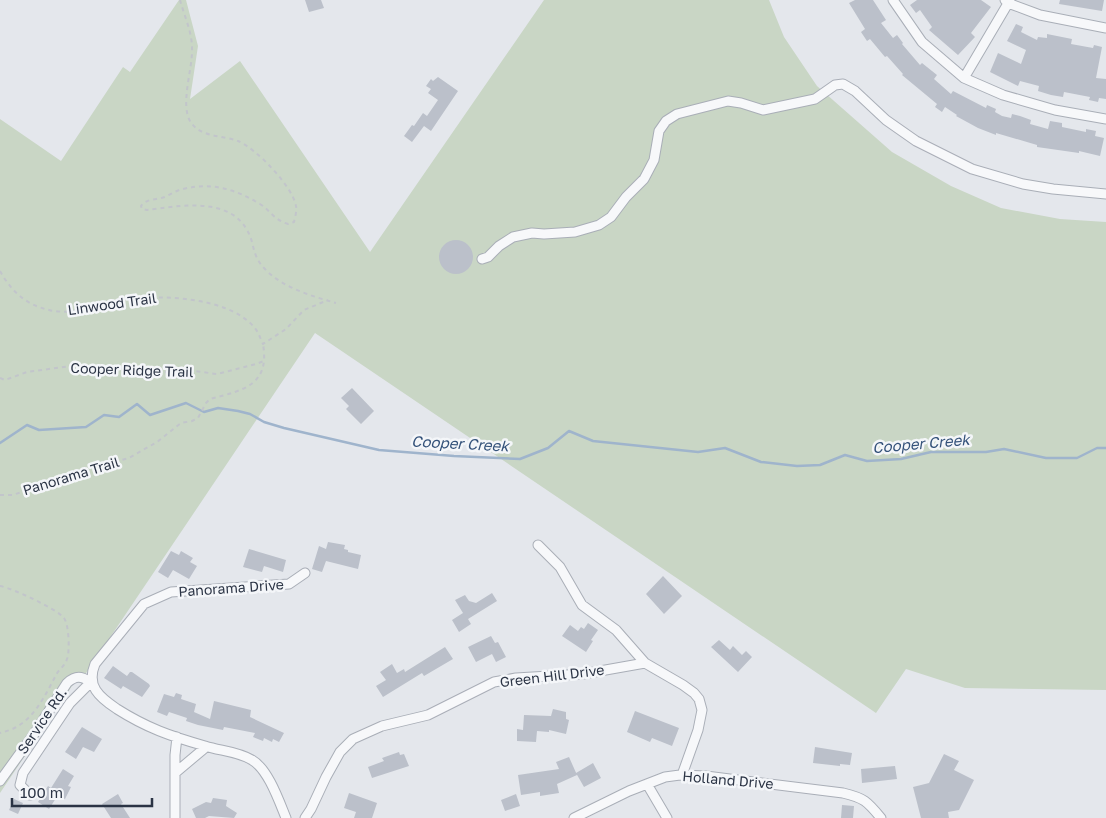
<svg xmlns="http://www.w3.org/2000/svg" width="1106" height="818" viewBox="0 0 1106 818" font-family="'Golos Text',sans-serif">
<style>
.green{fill:#c9d6c5}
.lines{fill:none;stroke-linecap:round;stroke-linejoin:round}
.stream{stroke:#9fb4cc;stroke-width:2.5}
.building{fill:#bbc0ca}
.minor-casing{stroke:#a9aeb7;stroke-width:11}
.path{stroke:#c2c5cb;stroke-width:2;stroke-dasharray:4 4;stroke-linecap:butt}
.minor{stroke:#f7f8fa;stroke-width:9}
.labels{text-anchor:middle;stroke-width:5;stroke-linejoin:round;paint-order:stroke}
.street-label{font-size:14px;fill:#2b3445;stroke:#f4f6f9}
.water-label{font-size:15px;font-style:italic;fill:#34527a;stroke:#f4f6f9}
</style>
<rect width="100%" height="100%" fill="#e4e7ec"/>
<!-- green -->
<path class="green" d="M179,0h7l12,46 -8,53 50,-38 130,191 174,-252h225l15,37 33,49 75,66 59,34 50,22 59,11 46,3v468l-141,-2 -59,-19 -30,44 -561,-380 -235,349 -4,-2 -76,113v-674l61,42 62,-94 7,5z"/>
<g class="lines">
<!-- stream -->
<path class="stream" d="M0,443l27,-18 12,5 47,-3 18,-12 15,2 18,-13 13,11 36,-12 18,9 14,-4 20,3 12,3 14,8 20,6 95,22 75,6 66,3 28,-11 21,-17 24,10 105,11 27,-4 36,14 36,4 23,-1 25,-10 22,6 34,-2 30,-7h55l18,-3 42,9h31l20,-10h9"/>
</g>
<!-- building -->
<path class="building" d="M305,0h16l3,8 -15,4z
M855,0h18l13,20 -5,3 12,15 4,-3 6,8 -1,1 18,21 2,-2 15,12 -3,4 17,15 2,-3 33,17 1,-3 9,4 -1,3 7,4 9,2 1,-4 8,2 11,4 -1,4 18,5 2,-8 12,2v4l24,5v-3l10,2 -1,5 9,2 -4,18 -21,-5v2l-42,-6v-2l-41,-12v2l-18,-7 -22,-12 1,-1 -12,-8 -3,5 -7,-5 2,-3 -35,-29 1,-1 -16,-18 -2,1 -15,-18 -3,2 -6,-9 4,-3 -16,-26z
M917,0h64l10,7 -20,26 4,4 -17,18 -29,-25 3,-3 -12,-17 -4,3 -6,-8z
M1060,0h44l-2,11 -43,-7z
M1016,24l7,3 -2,5 16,8 1,-3 9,1v-4l25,5 -1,5 22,4 1,-3 8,2 -6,31 10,1v20l-7,-1 -1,4 -9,-2 1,-3 -26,-5 -1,5 -12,-2 -13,-4 1,-5 -19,-5 -2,5 -28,-14 8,-19 23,11 5,-14 -19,-9z
M438,77l20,14 -27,40 -7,-5 -12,16 -8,-6 8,-11 2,1 9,-13 4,3 11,-16 -10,-7 3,-4 -5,-3 5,-7 2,2z
M439 257a17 17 0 1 1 34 0a17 17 0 1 1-34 0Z
M352,388l22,23 -13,13 -15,-15 3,-3 -8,-8z
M328,542l17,3 -1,4 4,1v2l13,3 -3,14 -32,-8 -4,11 -10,-3 7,-23 7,3z
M249,549l37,11 -3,12 -19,-6 -2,6 -19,-5z
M171,551l8,4 2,-4 12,7 -3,4 7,4 -8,13 -16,-9 -5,8 -10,-6z
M663,576l19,20 -18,18 -18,-20z
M492,593l5,8 -29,18 3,5 -12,8 -7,-12 11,-7 -8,-13 10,-5 4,6 7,2z
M588,623l10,7 -7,10 2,1 -7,11 -24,-16 8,-11 8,6 3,-4 3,2z
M491,636l4,7 3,-1 8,15 -10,5 -4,-8 -16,8 -8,-15z
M719,640l11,10 3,-4 9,9 4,-4 6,6 -14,15 -27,-25z
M445,647l8,12 -29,17 -2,-3 -39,24 -7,-11 10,-6 -6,-8 12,-8 5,9 7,-4 1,3z
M113,666l14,10 3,-4h2l17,12 1,2 -8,11 -19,-11 -2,3 -17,-11z
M176,693l6,2 -1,4 15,5 -2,8 16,7 4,-18 37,9 -1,7 34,16 -5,9 -6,-3 -1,3 -8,-4 -1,3 -10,-4 2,-4 -31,-6 -1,3 -25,-5 -12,-4 1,-3 -18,-6 -2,4 -10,-4 7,-18 10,3z
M553,709l13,3v7l3,1 -3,14 -17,-4v2l-12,-1 -1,11 -19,-1v-12l6,1 1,-15 27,1z
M635,711l44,17 -7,18 -20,-8 -2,4 -23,-10z
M82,727l20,12 -8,13 -11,-5 -7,12 -11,-7z
M815,747l37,6 -2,12 -10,-1v2l-27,-3z
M399,752l1,3 4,-1 5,12 -37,12 -4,-11 16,-6 -2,-3z
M944,754l15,7 -5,9 20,10 -15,30 -11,2 1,6h-28l-8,-31 16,-4z
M569,757l8,18 -20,9 2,9 -19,3v-4l-19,3 -3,-20 41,-6 -3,-7z
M593,763l8,15 -17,9 -8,-14z
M895,766l2,13 -35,4 -1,-14z
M63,769l11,7 -6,10 3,1 -6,12 -7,-4 -9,14 -11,-7 10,-16 3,2z
M349,793l28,10 -5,15h-18l2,-6 -12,-4z
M118,794l5,9 -2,1 9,14h-19l-9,-14z
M516,794l4,12 -15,5 -4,-11z
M213,798l14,2 -1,6 11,7 -3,5 -25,-2 -4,2h-9l-4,-9 14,-7 5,1z
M14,799l9,4 -5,11 -9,-4z
M842,805l12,1 -1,12h-12z"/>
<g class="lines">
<defs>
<path id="minor" d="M893,0l29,42 42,36 39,17 52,15 51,9
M1005,0l3,3 32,12 66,13
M964,78l46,-78
M482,259l6,-2 11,-11 14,-9 19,-4 12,1 31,-2 24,-7 12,-8 15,-20 18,-18 10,-19 5,-29 7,-10 11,-7 51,-13 13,2 22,7 52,-11 20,-14 8,-1 12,7 31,29 30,21 56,28 51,15 30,5 53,5
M538,545l22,22 22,38 34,25 29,33
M175,773l31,-26
M0,781l34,-47 33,-51c9,-8 14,-7 24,-1l-21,21 -47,70 -3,12 10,10
M647,784l20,34
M175,818v-63l2,-18
M286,818c-7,-17 -18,-49 -34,-58 -15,-9 -32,-9 -47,-14 -35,-10 -58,-18 -88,-37 -18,-12 -31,-23 -22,-45l49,-60 27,-12 118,-8 16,-11
M305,818l6,-9 15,-32 14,-25 13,-13 29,-13 46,-11 66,-33 22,-4 67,-4 62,-11 38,22 11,8 5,6 3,11 -4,20 -16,45
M574,818l55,-27 36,-14 15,-2 26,1 137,17c21,5 24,8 38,25"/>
</defs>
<!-- minor casing -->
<use href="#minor" class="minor-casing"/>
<!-- path -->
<path class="path" d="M180,0c4,15 12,32 12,48 1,20 -12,55 -2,73 10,17 33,14 48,20 19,8 55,46 58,65 1,5 -1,11 -2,16l-6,2c-14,-4 -17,-13 -28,-20 -25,-15 -48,-22 -77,-15 -6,1 -12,5 -18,8 -8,3 -18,1 -24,9l1,3 5,1c31,-4 81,-14 100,20 8,13 4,24 17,38 17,19 47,28 72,35
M0,271c11,20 26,34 49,39 21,6 53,-6 75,-10 37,-6 104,-3 130,27 4,4 6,11 9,17l23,-15 18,-19 24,-10
M0,378l5,2 22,-8 44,-6h31l28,3 18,4 7,-2 18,2 13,-3 31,4 39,-10 8,-3
M0,495h12l53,-16 31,-12 33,-9 28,-16 24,-19 11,-2 6,-3 8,-15 4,-4c34,-9 60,-14 53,-55
M0,586c12,2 57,23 64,32 5,7 6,33 3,41 -2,7 -8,10 -11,16 -9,17 -19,38 -35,49 -6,5 -14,7 -21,9"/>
<!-- minor -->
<use href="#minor" class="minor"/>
</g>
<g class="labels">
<!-- street labels -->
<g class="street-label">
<text transform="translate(112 304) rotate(-8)" y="5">Linwood Trail</text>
<text transform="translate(132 370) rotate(2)" y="5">Cooper Ridge Trail</text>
<text transform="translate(71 476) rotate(-17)" y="5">Panorama Trail</text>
<text transform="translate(231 588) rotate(-4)" y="5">Panorama Drive</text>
<text transform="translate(552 676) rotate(-7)" y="5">Green Hill Drive</text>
<text transform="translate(42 721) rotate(-56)" y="5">Service Rd.</text>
<text transform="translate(728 780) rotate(5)" y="5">Holland Drive</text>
</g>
<!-- water labels -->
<g class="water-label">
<text transform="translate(460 444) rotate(3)" y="5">Cooper Creek</text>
<text transform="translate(921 444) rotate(-5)" y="5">Cooper Creek</text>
</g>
</g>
<!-- scale -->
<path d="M12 798v8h140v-8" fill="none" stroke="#2b3445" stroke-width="2.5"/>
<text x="20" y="798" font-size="15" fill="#2b3445" stroke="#f4f6f9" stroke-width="4" paint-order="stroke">100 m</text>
</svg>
